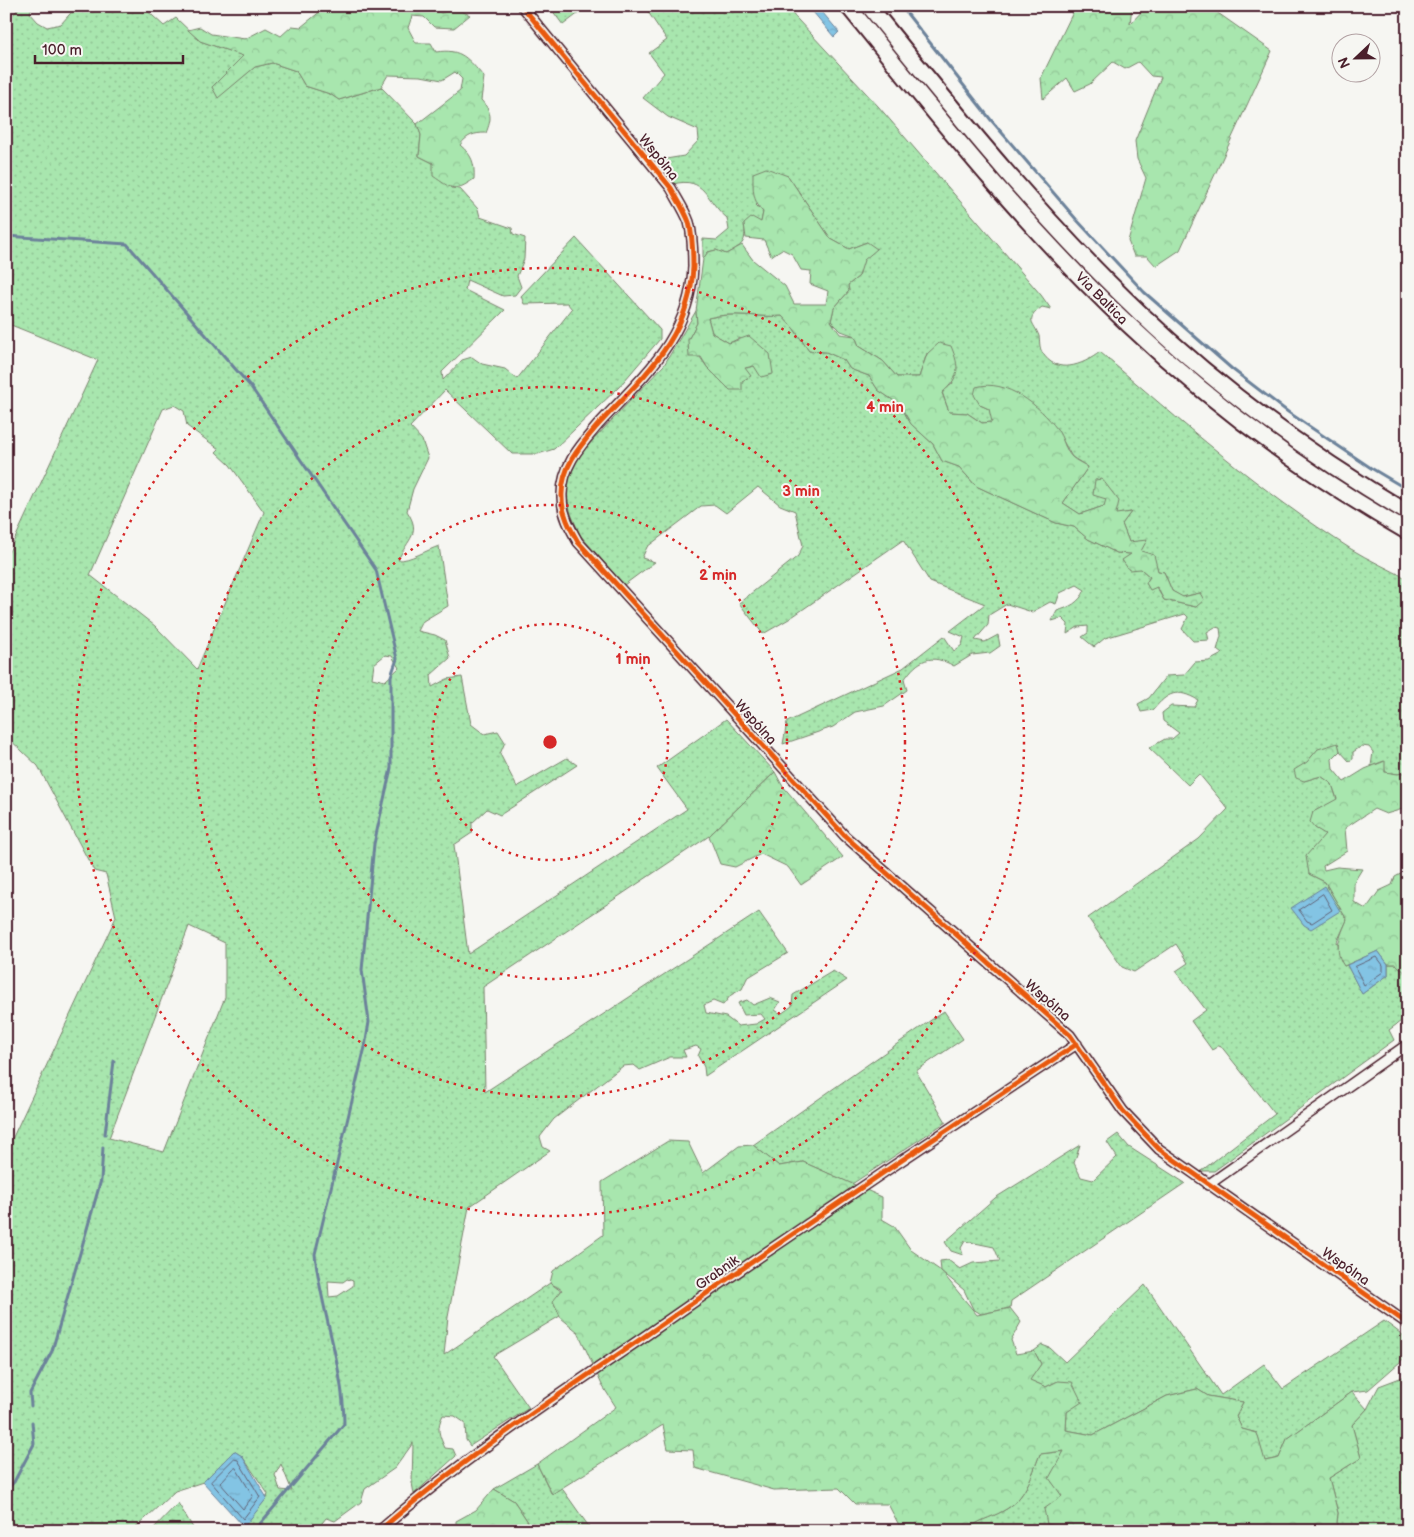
<svg xmlns="http://www.w3.org/2000/svg" width="1414" height="1537" viewBox="0 0 1414 1537" font-family="'Balsamiq Sans',sans-serif">
<style>
.grass{fill:url(#grass-dots);stroke:#79826c;fill-rule:evenodd}
.forest{fill:url(#forest-crowns);stroke:#79826c}
.water{fill:url(#water-ripples);stroke:#6c829a}
.lines{fill:none;stroke-linecap:round;stroke-linejoin:round}
.shore{stroke:#616175;stroke-width:1}
.stream{stroke:#6c829a;stroke-width:3}
.minor-casing{stroke:#4a1f2b;stroke-width:12}
.motorway-casing{stroke:#4a1f2b;stroke-width:19}
.minor{stroke:#f6f6f2;stroke-width:9}
.motorway{stroke:#f6f6f2;stroke-width:15}
.cycleway-casing{stroke:#f6f6f2;stroke-width:8}
.cycleway{stroke:#e8590c;stroke-width:5}
.ring{fill:none;stroke:#d62828;stroke-width:2.5;stroke-dasharray:2.5 5}
.labels{text-anchor:middle;stroke-width:4;stroke-linejoin:round;paint-order:stroke}
.street-label{font-size:14px;fill:#4a1f2b;stroke:#f6f6f2}
.centre{fill:#d62828;stroke:#f6f6f2;stroke-width:2.5}
.ring-label{font-size:15px;text-anchor:middle;font-weight:bold;fill:#d62828;stroke:#f6f6f2;stroke-width:4;stroke-linejoin:round;paint-order:stroke}
</style>
<defs>
<pattern id="grass-dots" width="8" height="8" patternUnits="userSpaceOnUse" patternTransform="scale(1.25)"><rect width="8" height="8" fill="#a8e6ae"/><path d="M2 2h.1M6 6h.1" fill="none" stroke="#92c596" stroke-width="1.8" stroke-linecap="round"/></pattern>
<pattern id="forest-crowns" width="20" height="18" patternUnits="userSpaceOnUse" patternTransform="scale(1.25)"><rect width="20" height="18" fill="#a8e6ae"/><path d="M2 6a3 3 0 1 1 6 0M12 15a3 3 0 1 1 6 0" fill="none" stroke="#92c596"/></pattern>
<pattern id="water-ripples" width="26" height="14" patternUnits="userSpaceOnUse" patternTransform="scale(1.25)"><rect width="26" height="14" fill="#83c4e4"/><path d="M2 4q2-2 4 0t4 0M15 11q2-2 4 0t4 0" fill="none" stroke="#73a8c4"/></pattern>
</defs>
<rect width="100%" height="100%" fill="#f6f6f2"/>
<filter id="ink" filterUnits="userSpaceOnUse"><feTurbulence type="fractalNoise" baseFrequency=".02" numOctaves="2"/><feDisplacementMap in="SourceGraphic" scale="10" xChannelSelector="R" yChannelSelector="G"/><feConvolveMatrix kernelMatrix="1 2 1 2 8 2 1 2 1" color-interpolation-filters="sRGB"/></filter>
<g filter="url(#ink)">
<!-- grass -->
<path class="grass" d="M21,6h11l-2,7 8,9 9,5 14,-3 16,-18h65l22,20 12,-8 24,23 44,15 -32,31 6,10 37,-30 17,-4 24,8 9,15 25,8 9,6 42,-13 36,37 4,11 -2,21 14,7 18,25 9,1 18,20 2,8 32,11 1,6 12,4 -1,21 -7,17 4,11 -6,8 -12,1 -36,-16 -2,10 40,20 -63,62 1,8 19,-20 10,-3 10,7 23,5 12,10 55,-70 -5,-6 -43,1 -3,-8 55,-58 84,92v9l-41,48 -65,62 -16,5h-26l-67,-64 -35,37 12,13 6,18 -15,31 -6,22c15,23 1,27 -9,49 11,1 29,-10 41,-14l9,60 -25,15 -5,10 17,4 10,5 5,18 -19,17 1,12 15,-8 15,-2 9,47 13,10 14,-3 7,11 -5,12 17,33 50,-29 10,7 -77,50 -13,-6 -15,14v10l-18,12 14,109 219,-145 -30,-41 69,-49 49,53 -66,64 -226,151 2,105 274,-180 29,41 -41,25 -5,11 -11,6 -8,10 -10,-4 -9,4 2,8 20,4 12,9 18,-2 9,-5 -4,-5 -17,1 -6,-12 9,-3 6,5 17,-7 10,4 -5,8 6,4 11,-8 1,-11 40,-24 14,9 -142,96 -1,-9 -6,-11 3,-7 -5,-3 -13,4 3,7h-16l-30,13 -6,-5 -11,1 -69,53 -14,18 3,10 7,4 -81,56 -21,110 -4,38 106,-72 11,8 -7,12 6,13 -67,40 36,52 -59,38 -4,-6 -1,-17 -10,-7 -12,-1c-7,13 -4,20 2,33l8,1 3,7 -42,38 -2,-11 1,-40 -18,25 -30,21 -4,13 -26,19 -9,-3 -7,9 -17,4h-62l27,-33 1,-4 -26,-38 -8,-5 -31,31 -28,9 -43,40h-126v-379l110,-235 -10,-43 -12,-3 -56,-105 -32,-30v-178l92,-198 -92,-37v-301zM174,405l10,6 3,15 32,23 -3,3 14,13 34,47 -67,157 -42,-43 -65,-51 73,-166zM385,655l7,1 7,12 -14,13 -13,-3 2,-14zM189,926l36,17v54l-61,155 -55,-14zM347,1279l6,2v5l-15,10 -9,1 -1,-16 15,1zM281,1464l11,27 -12,-1 -5,-15z
M549,6h39l-25,19z
M644,6h141l93,100 163,189 10,14 -9,-2c-18,13 -8,15 -3,29 1,5 0,11 3,16 14,24 41,13 58,0 80,69 161,140 251,197 18,11 38,20 57,30v193l-10,2 -13,-2 -1,-11 -13,5 2,-14 -4,-5 -7,-1 -9,6v7l-4,2 -9,-10 -2,-7c-25,6 -30,10 -34,37l17,-5 11,8 5,16 -24,12 2,16 10,5 -16,41 16,8 22,38 -10,22 7,24 3,-1 15,29 26,-19v-11h8l12,11v41l-19,14 5,10 -180,131h-13l74,-57 -55,-69 -8,5 -21,-29 15,-11 -30,-39 12,-8 -12,-19 -42,28 -12,-5 -34,-49 111,-79 29,-30 -29,-35 -11,11 -39,-37 16,-9h7l7,-6 -16,-12 -1,-8 9,-7 23,1 4,-7c-21,-12 -30,-8 -45,10l-12,2 -3,-8 11,-6 17,-22 18,-1 11,-13 14,-1 13,-7 -5,-4 4,-14 -1,-8 -5,-1 -8,5 2,8 -16,1 -11,-12 6,-12 -3,-3 -80,24 -11,9 -12,-10 6,-4v-7l-10,1 -11,7 1,-10 -6,-6 -10,3 5,-10c13,-4 22,-8 28,-21l-8,-5 -17,8 -4,11 -6,-2 -18,10 -25,-8 -18,11 -1,10 -13,15 10,2 13,-7 2,11 -10,7 -18,2 -18,11c-23,-13 -36,-7 -50,14l3,10 -23,16 -29,6 -22,15 -50,17 4,-22 116,-54 41,-32 10,15 8,-6 2,-8 -14,-6 35,-27 -55,-22 -27,-42 -114,79 -26,15 -24,-31 59,-47 5,-10 -8,-35 -15,-6 -22,-18 -32,26 -11,-8 -14,1 -54,41 -5,11 13,4 -31,23 -44,-50 -9,-21 -5,-21 2,-15 12,-24 84,-89 32,-54 1,12 -9,17 19,27 35,14 3,-13 9,-2 -14,-28 -11,5 -17,-10 -4,-15c29,-7 47,0 74,-2l12,13 15,22 17,1 18,8 6,9 19,7 9,14 22,15 11,19 22,20 9,17 17,6 17,19 80,37 18,4 14,12 29,14 15,1 -10,7 19,8 9,8 -4,6 4,6 6,-2 8,13 32,7 4,-14 -18,4 -10,-6 -8,-19 -6,-1 -18,-20 6,-10 -17,1 -7,-18 9,-12 -15,3 -9,-16 -3,7 -24,8 -17,-11 25,-36 -16,-10 -15,-27 -77,-25 9,4 4,13 -11,1 -15,-10 -18,-1 -7,-20 11,-9 -26,-30 -8,24h-22l-14,-16 -24,-15 -4,-10 -14,-5 -10,-10 3,-13 15,-17 -1,-6 11,-9 8,-34 -18,7 -18,-10 -43,-63 -32,29 7,7 -2,10 -17,2c3,20 -2,21 -18,30l-10,-4 -8,2 -5,7v-20l14,1 12,-10 -2,-12c-22,-18 -21,-42 -54,-34l-13,-24 24,-4 15,-16 -1,-10 -30,-13 -25,-19 21,-25 -15,-20 18,-13z
M944,1011l19,28 -47,32 30,51 -94,62 -49,-22 -24,4 -26,-21z
M1118,1134l11,13 56,36 -174,118 -1,7 -29,6 -8,-5 -9,-19 -23,-19 -1,-10 8,-1 12,9 13,-6 27,-2 -6,-14 -29,-6 -4,7 2,7 -12,-4 -6,-9 50,-44 85,-53 -6,18 7,14 12,3 24,-23 -10,-15z
M1145,1285l76,110 43,-31 19,25 101,-68 24,18v16l-40,35 -16,2 -65,47 -8,19 -15,3 -7,-28 -15,-4 -6,-13 7,-14 -35,-6 -11,-7 -30,7 -74,39 -27,-5 1,-18 -9,-31 -12,6 -17,-7 12,-16 -7,-13 8,-6 8,3 15,14z
M1408,1375v156h-72l2,-18 -9,-35 32,-20 -9,-33 15,-16 12,-23z
M1065,1451l-3,45 -14,28 15,4 3,3h-100c14,-13 22,-12 37,-20 23,-12 28,-35 37,-57z
M537,1464l14,29 10,-6 31,44h-58l-20,-30 -20,-12z
M178,1503l17,28h-44z"/>
<!-- forest -->
<path class="forest" d="M327,6h41l20,7c16,-8 38,-11 53,0l14,-5 15,7 -16,13 -20,-1 -10,-10 -12,-1 -4,12 8,15h15l5,9c26,-4 32,7 48,25l-3,23c11,12 11,18 5,33 -12,0 -19,2 -26,12 12,10 15,18 14,34 -20,14 -22,10 -41,-3v-13l-14,-7 2,-21 -4,-11 43,-33 2,-12 -7,-7 -13,8 -21,-4 -33,-1 -7,12 -42,13 -9,-6 -25,-8 -9,-15 -24,-8 -17,4 -37,31 -6,-11 31,-31 -43,-15 -12,-11 12,-3 11,7 34,5 21,-11 15,8 11,-10 9,1z
M1076,6h56l-2,18 17,-18h61l64,45 -92,199 -24,16 -9,-10h-13l-6,-15 18,-63 -9,-19 -2,-18 26,-64 -10,-1 -13,-14 -13,7 -12,-7 -23,22 -15,7 -8,-13 -24,21 -2,-21z
M766,168l22,8 43,63 18,10 18,-7 10,7 -13,11 -5,16 -11,9 1,6 -15,17 -3,13 9,13 15,2 4,10 24,15 14,16h22l8,-23 12,-11 12,3c9,22 9,31 -9,47l7,19 18,1 15,10 10,-1 -3,-13 -9,-4 -6,-10 2,-8c30,-9 64,19 81,42 6,8 8,21 15,28 4,4 12,7 16,10l-25,36 17,11 24,-8 2,-7 -13,-4 2,-15 7,-1 17,22 -3,13 15,-2 -9,12 7,18 18,-2 -6,11 13,4 4,16 6,1 8,19 11,6 17,-4 4,7 -8,7 -32,-7 -7,-13 -7,3 -4,-7 4,-6 -9,-8 -12,1 -7,-10 9,-6 -14,-1 -29,-14 -14,-12 -18,-4 -80,-37 -17,-19 -17,-6 -9,-17 -22,-20 -11,-19 -22,-15 -9,-14 -19,-7 -6,-9 -18,-8 -17,-1 -15,-22 -12,-13c-26,2 -48,-5 -74,2l4,15 17,10 20,-7 21,18 3,20 -12,3 -7,-11 -9,2 6,8 -9,5v9h-12l-23,-23 -6,-10h-12l-1,-17 9,-17 -1,-12 7,-52 5,-7 8,-2 10,4 16,-9 11,15 32,26 9,18h32l2,-13 -18,-7 1,-13 -10,-1 -9,-16 -10,-5 -11,7 -7,-16 -18,-2 -2,-14 8,-7 9,5 2,-10c-11,-12 -10,-23 -10,-39z
M1338,743l2,8 -8,8 1,10 11,13 21,-13 20,-8v11l13,2 10,-2v29l-5,8 -17,5 -12,-5 -29,19 2,23 -24,15 1,4 13,-3 25,2 -8,13v20l12,7 13,-18 13,-6 3,-8 13,-7v105l-12,-11h-8l-10,-13 -34,15c-11,-16 -4,-30 3,-46l-22,-38 -16,-8 -3,-18 19,-22 -10,-6 -5,-6 3,-10 24,-13 -5,-15 -11,-8 -17,5 -8,-3 -2,-8 13,-8 11,-13z
M775,772l7,13 61,72 -42,28 -13,-18 -27,-13 -26,13 -15,-3 -11,-28z
M668,1141l20,1 15,31 36,-27 14,-1 26,21 24,-4 79,35v22l12,7 17,24 30,21 36,44 33,-7 11,14 -10,18 5,14 18,-3 7,13 -11,16 16,7 12,-6 14,1 10,20 -15,10 -1,18 27,5 74,-39 30,-7 11,7 35,6 -7,14 6,13 15,4 8,28 14,-3 8,-19 65,-47 15,17 -15,16 9,33 -32,20 9,35 -2,18h-270l-3,-3 -16,-4 -3,-15 18,-13 -13,-18 15,-27 -24,3c-9,22 -14,45 -37,57 -14,8 -24,8 -37,20h-62l-3,-2 -13,-25h-33l-16,-16 -65,2 -79,-22 -2,-18 -25,-1 -5,-24 -111,69 -15,-30 79,-57 -14,-22 -24,-53 -17,-14 -8,-17 9,-11 -12,-7 3,-12 50,-36 -1,-53z
M494,1489l20,12 20,30h-78v-10l20,-11z"/>
<!-- water -->
<path class="water" d="M808,6h9l22,26 -5,5z
M1325,886l15,25 -29,18 -7,-4 -13,-17z
M1378,951l10,13v11l-26,19 -15,-29z
M234,1451l8,5 25,42 -23,29 -41,-45z"/>
<g class="lines">
<!-- shore -->
<path class="shore" d="M1323,894l9,16 -20,13 -5,-2 -8,-11z
M1377,957l6,8v7l-19,13 -9,-18z
M234,1459l4,1 22,37 -17,22 -32,-37z
M236,1468l17,28 -10,13 -23,-26 13,-14z"/>
<!-- stream -->
<path class="stream" d="M901,6l90,114 85,99 68,73 88,77 56,43 83,56 37,22
M6,236l121,8 124,143 125,183 21,89 -6,17v92l-17,76 -12,126 7,52 -4,25 -50,207c6,58 29,113 29,170l-90,107
M105,1134l9,-73
M31,1406l-1,-13 22,-42 49,-171 2,-33
M6,1490l8,-8 20,-38 -2,-22"/>
<defs>
<path id="minor" d="M522,6l149,182c6,11 14,23 18,34 4,15 4,30 4,45 -3,71 -50,109 -95,158 -18,21 -37,42 -36,72 0,17 8,31 16,45l267,294 225,199 53,76 36,38 249,175
M1208,1185l200,-141
M379,1531c84,-73 177,-134 269,-197 142,-99 284,-195 429,-290"/>
<path id="motorway" d="M848,6c89,110 177,221 280,318 84,80 179,150 280,208
M869,6c86,106 171,212 270,306 81,78 173,144 269,201"/>
</defs>
<!-- minor casing -->
<use href="#minor" class="minor-casing"/>
<!-- motorway casing -->
<use href="#motorway" class="motorway-casing"/>
<!-- minor -->
<use href="#minor" class="minor"/>
<!-- motorway -->
<use href="#motorway" class="motorway"/>
<defs>
<path id="cycleway" d="M522,6l149,182c6,11 14,23 18,34 4,15 4,30 4,45 -3,71 -50,109 -95,158 -18,21 -37,42 -36,72 0,17 8,31 16,45l267,294 225,199 53,76 36,38 249,175
M379,1531c84,-73 177,-134 269,-197 142,-99 284,-195 429,-290"/>
</defs>
<!-- cycleway casing -->
<use href="#cycleway" class="cycleway-casing"/>
<!-- cycleway -->
<use href="#cycleway" class="cycleway"/>
</g>
</g>
<!-- distance rings -->
<g class="ring">
<circle cx="550" cy="742" r="118"/>
<circle cx="550" cy="742" r="237"/>
<circle cx="550" cy="742" r="355"/>
<circle cx="550" cy="742" r="474"/>
</g>
<g class="labels">
<!-- street labels -->
<g class="street-label">
<text transform="translate(659 157) rotate(51)" y="5">Wspólna</text>
<text transform="translate(1102 298) rotate(45)" y="5">Via Baltica</text>
<text transform="translate(756 722) rotate(48)" y="5">Wspólna</text>
<text transform="translate(1048 1000) rotate(41)" y="5">Wspólna</text>
<text transform="translate(1346 1266) rotate(35)" y="5">Wspólna</text>
<text transform="translate(717 1272) rotate(-35)" y="5">Grabnik</text>
</g>
</g>
<circle cx="550" cy="742" r="8" class="centre"/>
<g class="ring-label">
<text x="885" y="412">4 min</text>
<text x="801" y="496">3 min</text>
<text x="718" y="580">2 min</text>
<text x="633" y="664">1 min</text>
</g>
<!-- margin -->
<rect width="1414" height="1537" fill="none" stroke="#f6f6f2" stroke-width="25"/>
<rect x="12" y="12" width="1389" height="1512" fill="none" stroke="#4a1f2b" stroke-width="2" filter="url(#ink)"/>
<!-- north arrow -->
<g transform="translate(1356 58) rotate(248)"><circle r="24" fill="#f6f6f2" stroke="#b1a0a2"/>
<path d="M0-4L9 19L0 12L-9 19Z" fill="#4a1f2b"/>
<text y="-8" font-size="14" font-weight="bold" text-anchor="middle" fill="#4a1f2b">N</text>
</g>
<!-- scale -->
<path d="M35 55v8h148v-8" fill="none" stroke="#4a1f2b" stroke-width="2.5"/>
<text x="42" y="55" font-size="15" fill="#4a1f2b" stroke="#f6f6f2" stroke-width="4" paint-order="stroke">100 m</text>
</svg>
